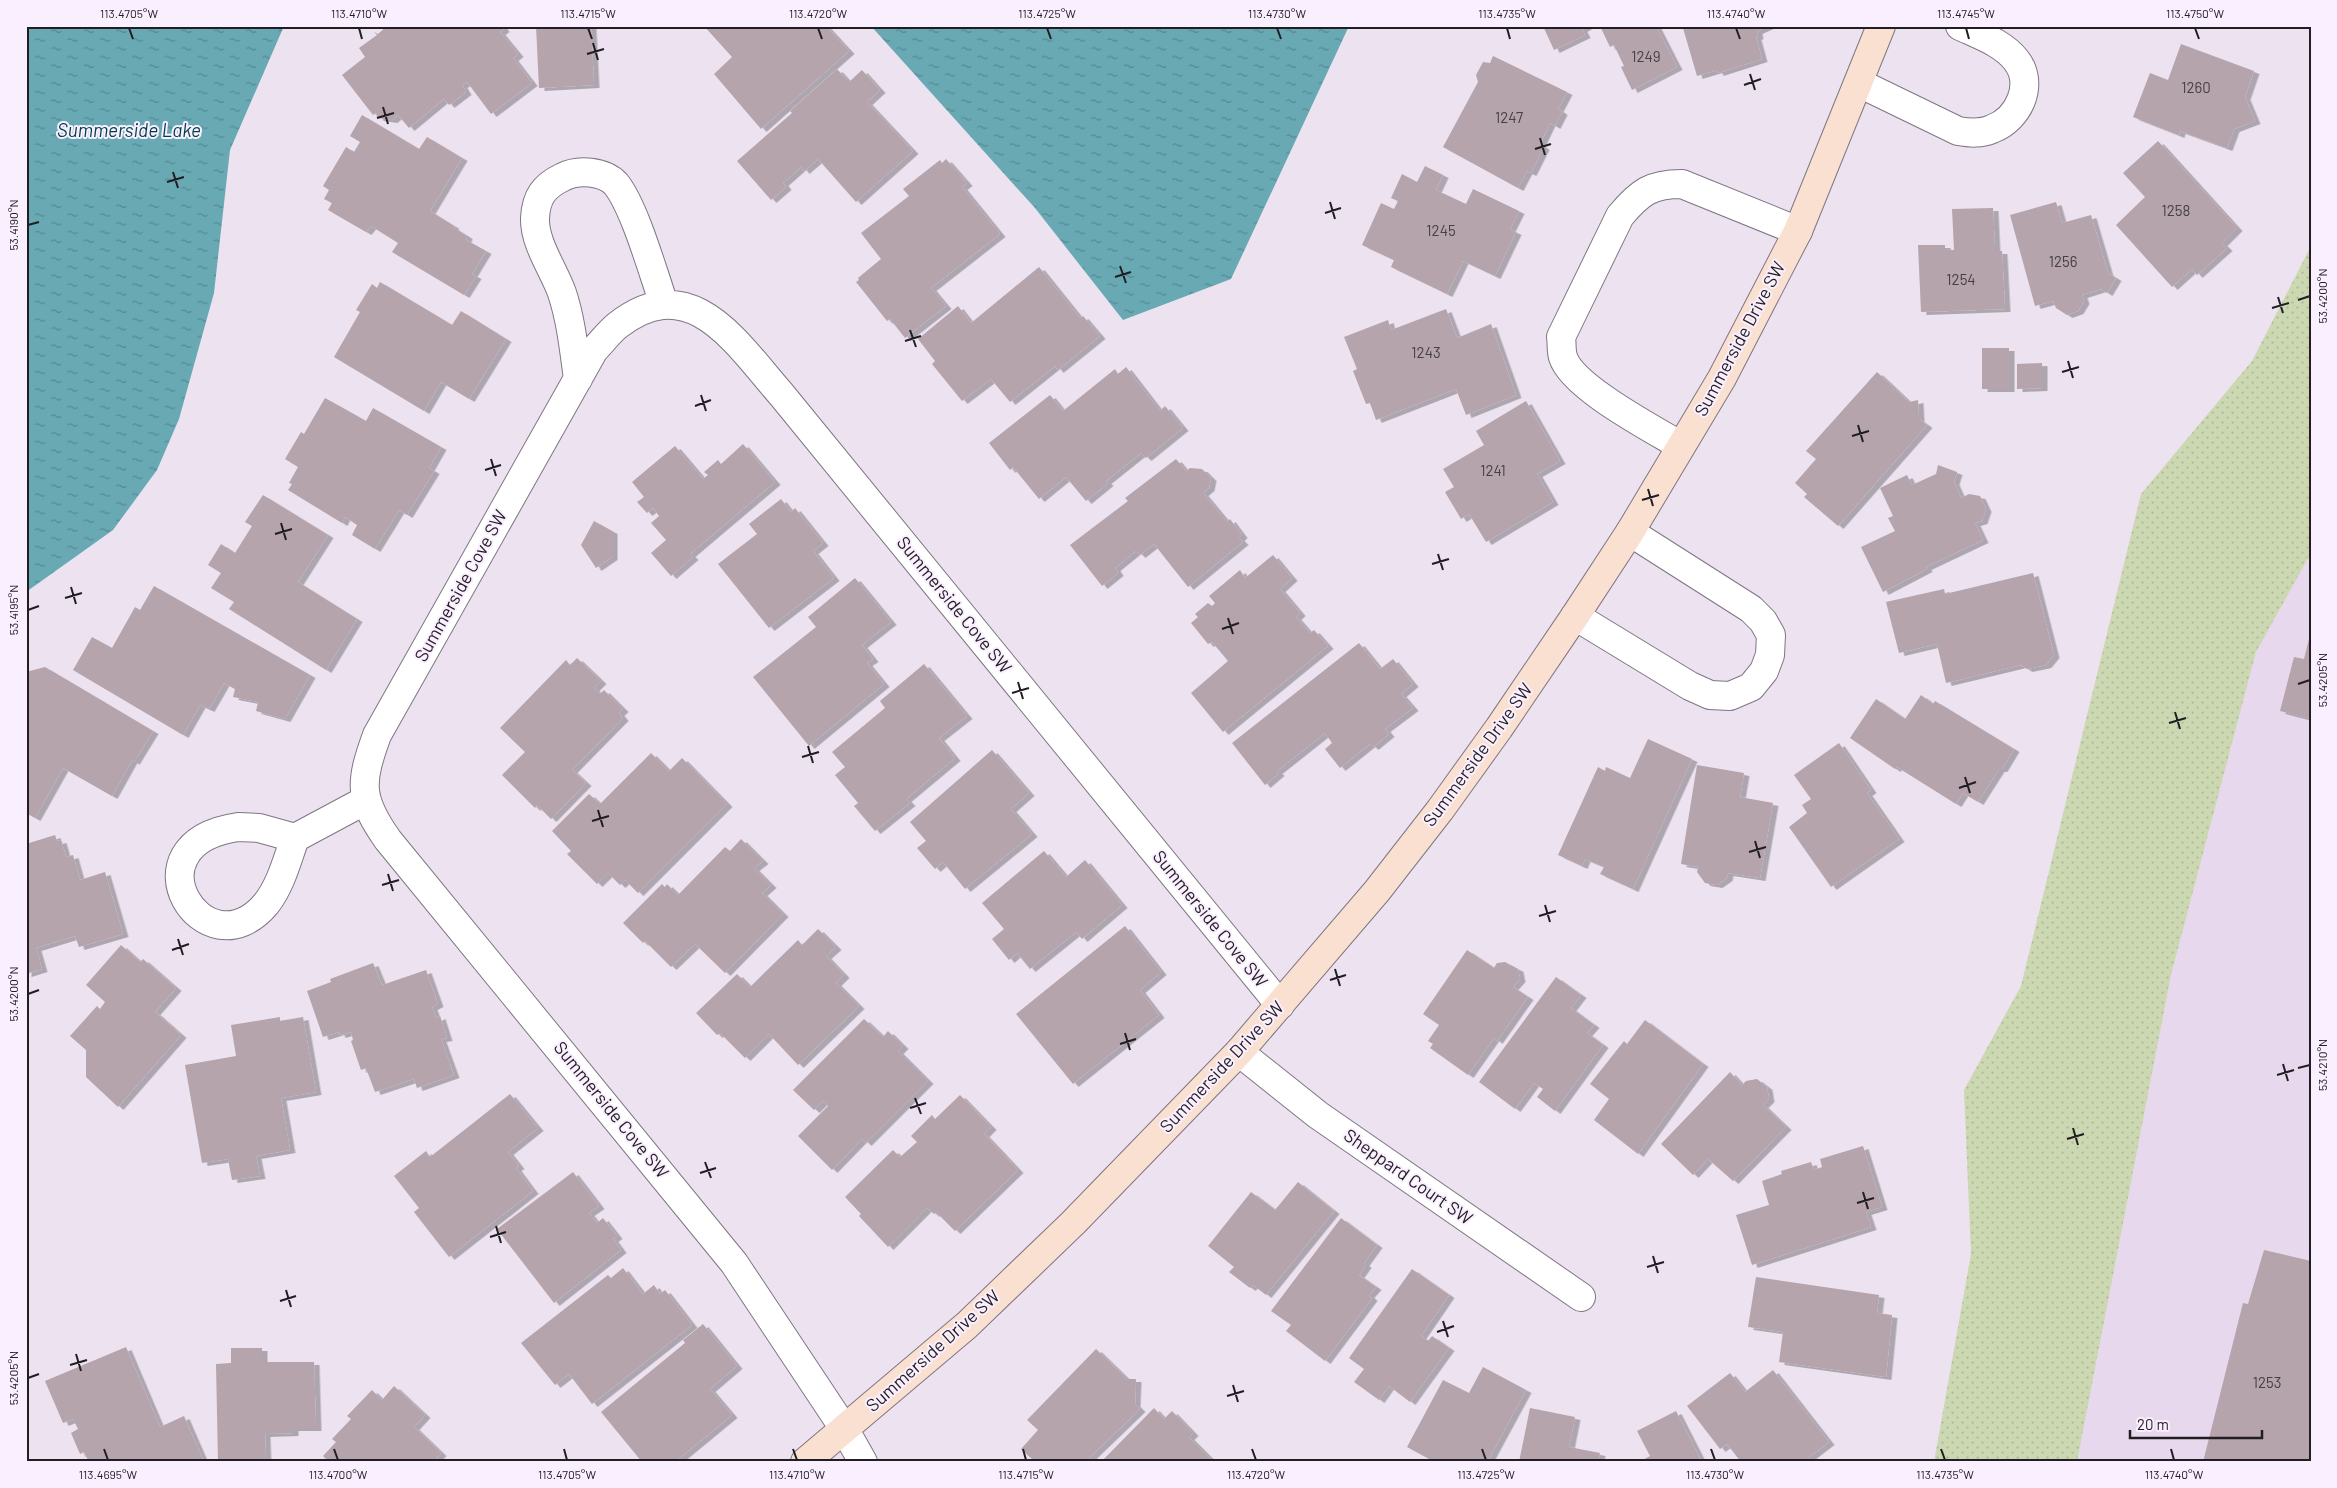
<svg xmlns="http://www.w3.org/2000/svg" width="2337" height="1488" viewBox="0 0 2337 1488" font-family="Barlow,sans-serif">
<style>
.built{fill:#e7d8ed}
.park{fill:url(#park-dots)}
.water{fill:url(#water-ripples)}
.building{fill:#b5a4ab;filter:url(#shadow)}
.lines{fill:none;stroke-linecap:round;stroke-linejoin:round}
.street-casing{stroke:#7f7682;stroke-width:30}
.secondary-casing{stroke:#7f7682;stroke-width:30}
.street{stroke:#fff;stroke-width:28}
.secondary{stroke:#f9e0d1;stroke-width:28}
.ticks{fill:none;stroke:#211e23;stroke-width:2}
.labels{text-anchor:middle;stroke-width:4;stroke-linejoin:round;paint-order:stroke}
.number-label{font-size:15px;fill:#464045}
.street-label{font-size:18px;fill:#211e23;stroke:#faeffe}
.water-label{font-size:19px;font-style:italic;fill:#003f47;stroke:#faeffe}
.neatline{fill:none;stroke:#211e23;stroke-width:2}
.ticks-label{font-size:12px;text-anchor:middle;fill:#211e23}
</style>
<defs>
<pattern id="park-dots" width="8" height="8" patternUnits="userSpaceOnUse" patternTransform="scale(1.25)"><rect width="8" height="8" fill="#ccd8b1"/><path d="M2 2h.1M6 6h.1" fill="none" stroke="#afb998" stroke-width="1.8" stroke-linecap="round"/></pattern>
<pattern id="water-ripples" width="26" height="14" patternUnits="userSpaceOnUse" patternTransform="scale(1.25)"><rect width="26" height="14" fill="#68a9b4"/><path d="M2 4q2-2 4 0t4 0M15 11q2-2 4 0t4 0" fill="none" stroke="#558992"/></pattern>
<filter id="shadow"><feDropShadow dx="5.5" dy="3" stdDeviation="0" flood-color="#0004"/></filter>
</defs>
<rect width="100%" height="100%" fill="#ece2f0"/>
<!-- built -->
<path class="built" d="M2311,553v909h-234l94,-487 85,-323z"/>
<!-- park -->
<path class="park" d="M2311,246v307l-55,99 -85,323 -94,487h-143l37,-208 -7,-164 57,-104 120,-492 111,-133z"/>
<!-- water -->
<path class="water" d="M26,26h258l-54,124 -16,143 -35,126 -22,51 -44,60 -87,62z
M871,26h478l-118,253 -108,41 -88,-112z"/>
<!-- building -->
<path class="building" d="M387,26h115l2,3 -4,3 18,22 -5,4 19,25 -41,31 -24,-32 -5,3 4,7 -17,13 -5,-6 -35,29 -11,-13 -6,5 -14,-2 -2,-5 -3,2 -31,-40 23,-18 -6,-9 18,-13 -3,-3 4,2z
M536,26h55l3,59 -55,3z
M704,26h122l23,25 -88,78 -47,-55 18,-17z
M1543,26h44l-5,3 3,6 -31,15z
M1600,26h56l21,41 -45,23 -11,-23 3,-1 -10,-21 -4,2z
M1689,26h79l-11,5 1,5 -2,1 6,22 -44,14 -1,-3 -20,6 -14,-48z
M2181,44l73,27 -9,26 10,24 -21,8 -7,19 -47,-17 -1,4 -46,-18 17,-44 18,7z
M1493,56l74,36 -9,17 4,3 -7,14 -5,-3 -10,21 4,3 -13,26 -4,-2 -9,17 -75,-41 35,-65 -2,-7 7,-13 7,1z
M837,69l12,13 13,-12 18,20 -13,12 46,49 -57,51 -38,-43 -14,12 -3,-4 -18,16 3,4 -15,13 -34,-39 55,-48 -2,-2z
M362,115l57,34 8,-12 35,21 -32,53 24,15 -1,1 14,9 -1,4 20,11 -14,23 4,2 -12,19 -72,-43 6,-9 -27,-17 -5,6 -38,-22 4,-7 -8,-4 5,-9 -6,-4 23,-39 8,5 6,-10 -10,-6z
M2158,141l79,87 -15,15 5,5 -30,27 -5,-6 -20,18 -56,-62 29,-28 -22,-24z
M946,159l21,24 -5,4 38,47 -69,54 15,18 -41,32 -15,-19 -3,2 -31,-39 3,-2 -1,-2 23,-19 -20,-26 48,-37 -6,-7 37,-29 2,3z
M1425,166l18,9 -7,15 30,14 7,-15 46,22 -9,18 6,3 -21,44 -32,-15 -16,33 -56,-27 3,-7 -32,-15 19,-42 13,6 4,-8 -7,-3 11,-24 15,8z
M2056,202l6,21 29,-8 17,58 8,5 -9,15 -6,-4 -19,6 2,6 -6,10 -11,4 -11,-7 -3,-7 -18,5 -25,-91z
M1993,208l2,43h7l3,58 -84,3 -3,-67h27v4l9,1 -2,-41z
M1039,267l41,51 3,-2 17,20 -42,34 -3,-4 -45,36 -19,-23 -29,22 -30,-37 3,-3 -17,-22 40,-33 13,17z
M380,282l72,43 9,-14 45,28 -37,60 -28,-17 -17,29 -90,-54 26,-45 -4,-2 16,-26 5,4z
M1446,309l11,29 34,-14 25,71 -50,20 -10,-26 -80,31 -6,-17 -4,1 -13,-33 4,-2 -13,-32 44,-17 3,10z
M1982,348h27v41h-27z
M2042,363v25l-25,1v-25z
M1126,367l34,44 5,-5 18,22 -37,30 -5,-5 -35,28 2,2 -22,18 -20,-24 -27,22 -26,-32 -3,3 -21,-27 61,-48 13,16 52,-42 3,5z
M1877,372l32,30 9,-2 1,19 8,6 -89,101 -34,-29 3,-3 -12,-11 21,-24 -10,-8z
M325,398l41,23 7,-13 68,39 -12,21 5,3 -27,44 -8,-5 -24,39 -23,-14 5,-10 -12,-8 -3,6 -54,-33 4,-6 -3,-1 9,-16 -13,-8 16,-27 3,2z
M1526,401l34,60 -23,13 16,28 -67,40 -17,-28 -8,5 -16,-27 9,-5 -11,-18 41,-24 -8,-14z
M743,444l32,38 -85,72 3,3 -22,19 -20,-23 15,-13 -15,-17 8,-7 -6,-8 -6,5 -10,-11 7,-5 -12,-15 43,-36 28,33 5,-4 -4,-3 14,-12 3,4z
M1176,459l10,12 4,-3 12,1 9,9 -2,10 -6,5 24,29 3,-3 12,16 -3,3 4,4 -55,45 -34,-43 -14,11 -4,-4 -21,17 3,5 -16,13 -32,-41 58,-44 -3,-3z
M1938,465l19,7 -3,10 7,16 8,-4 11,2 6,13 -4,12 -7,2 8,17 -57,27 1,2 -44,23 -22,-45 34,-16 -7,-13 5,-2 -13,-28 27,-13 5,10 24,-11z
M263,495l65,40 -30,47 59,37 -31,51 -97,-61 5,-7 -23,-14 10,-15 -13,-8 13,-21 14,9 17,-27 -7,-4z
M781,499l10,13 4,-4 28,35 -10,8 21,27 -65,50 -51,-64 39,-30 -8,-10z
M594,521l18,10v26l-16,11 -15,-23z
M1273,555l19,23 -12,11 20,24 -4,4 14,16 4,-3 14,16 -105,86 -32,-39 37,-32 -16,-19 -4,2 -17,-21 7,-6 -3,-3 13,-11 4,3 3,-3 -6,-7 31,-26 5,8z
M2033,573l21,82 -8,10 -19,4 -6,-4 -75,18 -9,-39 -38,9 -13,-51 58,-13 1,5z
M855,578l36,44 -29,23 11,14 -6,4 17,21 -75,62 -56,-69 63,-50 -8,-10z
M154,586l156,89 -25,44 -29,-8 2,-9 -25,-5 2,-8 -11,-6 -15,26 -9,-4 -17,30 -110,-65 19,-33 20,11 23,-41 5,3z
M2310,635h1v84l-31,-8 14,-54 10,2z
M1359,643l21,26 13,-10 20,25 -12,10 12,14 -28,21 4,5 -16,13 -3,-3 -30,24 -15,-19 7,-6 -7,-10 -48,38 2,2 -14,12 -33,-42z
M577,658l24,23 -7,7 6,6 4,-4 19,19 -4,4 4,5 -51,52 14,13 -35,36 -14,-14 -2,3 -33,-33 23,-23 -25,-24 66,-68 4,5z
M924,664l43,52 -28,22 16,20 -49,41 4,4 -35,28 -21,-25 4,-3 -23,-28 10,-8 -13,-15 53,-44 -5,-7z
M45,667l108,64 -19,31 -2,-2 -20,36 -49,-28 -28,50 -9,-5v-141z
M1921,695l12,9 2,-3 79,48 -12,20h-3l-21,33 -15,-9 -7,11 -59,-37 -2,2 -45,-31 26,-39 29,20z
M1648,739l44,20 -59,130 -33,-15 4,-7 -19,-8 -3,7 -24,-11 40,-88 7,4 1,-4 24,11z
M1839,743l32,47 -4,3 32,46 -68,48 -42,-60 18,-14 -5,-8 9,-6 -17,-24z
M992,750l37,43 -18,16 21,25 -67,55 -22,-27 -8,7 -18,-21 9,-7 -16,-19z
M651,753l18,18 13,-13 45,46 -89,89 -13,-13 -5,5 -12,-12 -11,11 -30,-30 4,-3 -19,-20 37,-37 11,10z
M1697,765l47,8 -4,24 33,6 -13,75 -32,-5 -1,5 -10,7 -12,-2 -8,-11 1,-5 -17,-3z
M55,835l2,6 4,-1 5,17 7,-2 7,25 25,-8 18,62 -44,13 -4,-11 -39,12 6,21 -16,5v-130z
M741,839l22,22 -9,7 17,17 -9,8 21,21 -58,59 -30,-29 -24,23 -26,-26 -2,2 -20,-20 39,-39 3,3 2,-3 11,11 47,-48 5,4z
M1044,851l22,26 19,-17 37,45 -40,34 -6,-7 -46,37 -13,-16 -8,7 -17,-21 12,-10 -22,-26z
M1125,926l36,46 -21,18 19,25 -86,69 -57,-70z
M818,929l18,18 -10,9 18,19 -8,8 23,23 -61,59 -29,-31 -24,24 -25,-25 -3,2 -21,-22 41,-39 13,13 48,-47 4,5z
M121,945l19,17 3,-3 33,29 -21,24 26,23 -63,72 -32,-30v-27l-16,-14 27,-30 3,3 5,-7 -19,-17z
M1467,950l27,18 3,-5 8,-1 13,7 2,10 -7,8 15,10 -31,44 -3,-3 -26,37 -38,-27 3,-4 -5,-3 11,-16 -16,-11z
M373,963l9,22 44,-15 12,34 -6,3 4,11 4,-2 7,22 -6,1 13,36 -37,13 -3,-9 -39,13 -9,-24 -5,2 -10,-29 2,-1 -2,-8 -11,3 -1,-3 -16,5 -16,-46 24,-9 -1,-3z
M1556,977l25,18 -10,13 23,17 -7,8 16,12 -48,66 -18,-14 6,-8 -9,-6 -19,26 -36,-27z
M280,1017v4l23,-4 13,75 -35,6 9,52 -34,6 4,20 -28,4 -4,-21 -26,4 -17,-98 51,-9 -5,-31z
M864,1019l19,18 5,-6 15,15 -5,5 30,30 -62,62 -4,-4 -30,31 -34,-34 30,-30 -5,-5 -9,9 -21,-20z
M1645,1020l58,44 -65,90 -44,-34 15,-21 -19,-15 34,-43 3,3z
M1730,1072l12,13 4,-4 11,-2 10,8 2,12 -6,6 23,22 -53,54 -25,-22 -15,16 -32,-31z
M510,1094l28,34 -30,24 11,14 -3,2 17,23 -84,66 -35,-45 5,-4 -25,-32 32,-25 4,6z
M960,1095l31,32 -7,7 34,36 -63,61 -19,-19 -2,2 -7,-6 -39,39 -29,-31 2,-2 -16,-17 48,-47 7,7 17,-15 -6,-6 21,-21 3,4z
M1863,1146l19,61 -16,5 5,15 -119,38 -16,-50 33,-10 -7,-24 20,-7 -1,-3 30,-9 3,8 8,-3 -2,-8z
M573,1172l26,34 -10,7 8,10 6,-5 14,18 -4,3 8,11 -67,53 -57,-74z
M1298,1182l36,29 -68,84 -13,-10 -3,3 -21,-16 5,-5 -26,-21 43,-54 24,18z
M1341,1218l36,27 -13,18 2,2 -7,10 17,12 -7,8 3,3 -47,63 -39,-30 5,-6 -20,-14z
M2264,1250l47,11v201h-108l40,-159 5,1z
M623,1268l20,26 11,-9 6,9 5,-4 27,35 -100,79 -23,-30 -14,11 -34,-42 87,-68 3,3z
M1412,1269l37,26 -28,41 7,5 4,-5 17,12 -39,54 -21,-16 -10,14 -25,-18 10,-13 -15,-11z
M1756,1277l123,18 -2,18 15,2 -6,62 -107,-15 4,-30 -35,-5z
M703,1324l34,42 -27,23 22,26 -57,47h-33l-41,-50 84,-69 -2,-3z
M126,1347l34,80 24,-11 20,46h-115l-5,-10 -4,2 -9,-21 7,-4 -5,-10 -10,4 -18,-42z
M231,1348h31v14h52l2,66h-23v5l-28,1 1,28h-48l-2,-98 15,-1z
M1096,1349l31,30h9l-1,25 5,5 -55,53h-56l3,-3 -11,-10 17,-19 -11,-10z
M1483,1367l43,23 -39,72h-52l-28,-15 36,-67 26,13z
M1773,1370l56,72 -26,20h-62l-14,-18 -7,5 -33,-43 43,-33 15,19z
M394,1386l31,29 -11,12 27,26 -8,9h-104l-6,-6 13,-14 -4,-3 19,-20 -4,-3 25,-26 10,10z
M1154,1408l10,11 8,-8 21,22 -4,4 22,22 -3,3h-107z
M1530,1408l45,9 -6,30 31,6 -2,9h-79z
M1676,1411l26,51h-63l11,-6 -13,-25z"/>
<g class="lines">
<defs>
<path id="street" d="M1859,83l99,48c12,2 23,3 34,-2 27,-10 43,-45 24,-69 -13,-17 -37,-25 -56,-34
M578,379c-4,-29 -7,-59 -16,-86 -8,-23 -28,-50 -27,-75 1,-21 9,-32 28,-41 15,-8 41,-6 53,7 19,24 37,89 48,120
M1681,446c-28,-17 -109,-59 -118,-89 -2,-6 -1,-14 -2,-20l59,-121c20,-24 31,-32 62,-32l116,47
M1575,616l115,70 20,9 20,1 21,-9 13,-16 6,-16 1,-20 -8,-14 -12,-12 -121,-77
M238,827l21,1 36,10c-8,22 -14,47 -29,66 -61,72 -144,-60 -28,-77z
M295,838l71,-38
M1239,1052l79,63 263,182
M863,1462l-18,-32 -111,-167 -346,-423c-30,-42 -28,-58 -11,-105l217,-385c8,-8 15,-18 24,-25 73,-57 119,19 163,69l499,611"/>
<path id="secondary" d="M805,1462l162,-137 106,-102 166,-171 138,-161 63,-81 59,-82 76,-112 55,-84 92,-154 76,-147 83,-205"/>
</defs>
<!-- street casing -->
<use href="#street" class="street-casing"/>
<!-- secondary casing -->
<use href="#secondary" class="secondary-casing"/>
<!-- street -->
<use href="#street" class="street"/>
<!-- secondary -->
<use href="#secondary" class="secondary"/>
</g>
<!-- ticks -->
<path class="ticks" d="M129,28l4,11M359,28l3,11M588,28l4,11M818,28l4,11M1047,28l4,11M1277,28l4,11M1507,28l3,11M1736,28l4,11M1966,28l3,11M2195,28l4,11M593,43l5,17M587,54l17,-5M1750,74l5,16M1744,85l17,-6M383,107l5,17M377,118l17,-5M1540,138l5,17M1535,149l16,-5M173,172l5,16M167,182l17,-5M1330,202l5,17M1325,213l16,-5M28,225l11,-3M1120,266l6,17M1115,277l16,-5M2278,297l5,16M2298,300l12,-4M2272,308l17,-5M910,330l6,17M905,341l16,-5M2068,361l5,17M2062,372l17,-5M701,395l5,16M695,406l16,-6M1858,425l5,17M1852,436l17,-5M491,459l5,17M485,470l16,-5M1648,489l5,17M1642,500l17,-5M281,523l5,17M275,534l17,-5M1438,554l5,16M1432,564l17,-5M71,587l5,17M65,598l17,-5M28,610l11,-4M1228,618l5,16M1222,629l17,-6M1018,682l5,17M2298,684l12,-4M1012,693l17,-5M2175,712l5,17M2169,723l17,-5M808,746l5,17M802,757l17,-5M1965,777l5,16M1959,788l17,-6M598,810l5,17M592,821l17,-5M1755,841l5,17M1749,852l17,-5M388,874l5,17M382,885l17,-5M1545,905l5,17M1539,916l17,-5M178,939l5,16M172,950l17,-6M1335,969l5,17M1330,980l16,-5M28,994l11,-4M1125,1033l5,17M1120,1044l16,-5M2283,1064l5,17M2298,1068l12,-3M2277,1075l17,-5M915,1098l6,16M910,1108l16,-5M2073,1128l5,17M2067,1139l17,-5M705,1162l6,16M700,1173l16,-5M1863,1192l5,17M1857,1203l17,-5M496,1226l5,17M490,1237l16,-5M1653,1256l5,17M1647,1267l17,-5M286,1290l5,17M280,1301l16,-5M1443,1321l5,16M1437,1332l17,-6M76,1354l5,17M70,1365l17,-5M28,1378l11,-4M1233,1385l5,17M1227,1396l17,-5M104,1449l4,11M334,1449l4,11M564,1449l3,11M793,1449l4,11M1023,1449l3,11M1252,1449l4,11M1482,1449l4,11M1711,1449l4,11M1941,1449l4,11M2171,1449l3,11"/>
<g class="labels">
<!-- number labels -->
<g class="number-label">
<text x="1646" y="62">1249</text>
<text x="2196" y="93">1260</text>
<text x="1509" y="123">1247</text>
<text x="2176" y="216">1258</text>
<text x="1441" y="236">1245</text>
<text x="2063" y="267">1256</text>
<text x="1961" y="285">1254</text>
<text x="1426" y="358">1243</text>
<text x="1493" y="476">1241</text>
<text x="2267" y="1388">1253</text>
</g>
<!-- street labels -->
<g class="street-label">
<text transform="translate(1740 339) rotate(-62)" y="6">Summerside Drive SW</text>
<text transform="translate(461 586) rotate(-61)" y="6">Summerside Cove SW</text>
<text transform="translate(954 605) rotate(51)" y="6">Summerside Cove SW</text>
<text transform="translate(1478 755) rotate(-54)" y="6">Summerside Drive SW</text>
<text transform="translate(1210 919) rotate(51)" y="6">Summerside Cove SW</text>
<text transform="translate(1222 1067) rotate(-47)" y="6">Summerside Drive SW</text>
<text transform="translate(611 1110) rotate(51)" y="6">Summerside Cove SW</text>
<text transform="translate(1408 1177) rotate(35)" y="6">Sheppard Court SW</text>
<text transform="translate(933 1351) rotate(-42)" y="6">Summerside Drive SW</text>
</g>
<!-- water labels -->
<g class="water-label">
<text x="129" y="137">Summerside Lake</text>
</g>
</g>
<!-- border -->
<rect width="2337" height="1488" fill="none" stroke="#faeffe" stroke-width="55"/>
<!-- scale -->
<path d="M2130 1430v8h132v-8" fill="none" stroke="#211e23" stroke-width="2.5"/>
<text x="2137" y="1430" font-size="15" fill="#211e23" stroke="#faeffe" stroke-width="4" paint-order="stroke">20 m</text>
<rect x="28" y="28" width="2282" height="1432" class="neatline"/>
<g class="ticks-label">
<text x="129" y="18">113.4705°W</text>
<text x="359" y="18">113.4710°W</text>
<text x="588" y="18">113.4715°W</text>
<text x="818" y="18">113.4720°W</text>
<text x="1047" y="18">113.4725°W</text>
<text x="1277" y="18">113.4730°W</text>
<text x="1507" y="18">113.4735°W</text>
<text x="1736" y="18">113.4740°W</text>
<text x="1966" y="18">113.4745°W</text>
<text x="2195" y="18">113.4750°W</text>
<text transform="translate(14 225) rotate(-90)" y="4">53.4190°N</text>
<text transform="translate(2323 296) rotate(-90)" y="4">53.4200°N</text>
<text transform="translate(14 610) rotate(-90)" y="4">53.4195°N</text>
<text transform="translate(2323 680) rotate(-90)" y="4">53.4205°N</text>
<text transform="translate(14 994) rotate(-90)" y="4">53.4200°N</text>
<text transform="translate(2323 1065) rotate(-90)" y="4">53.4210°N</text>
<text transform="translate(14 1378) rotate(-90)" y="4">53.4205°N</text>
<text x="108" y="1479">113.4695°W</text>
<text x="338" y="1479">113.4700°W</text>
<text x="567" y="1479">113.4705°W</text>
<text x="797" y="1479">113.4710°W</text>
<text x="1026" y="1479">113.4715°W</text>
<text x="1256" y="1479">113.4720°W</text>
<text x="1486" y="1479">113.4725°W</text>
<text x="1715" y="1479">113.4730°W</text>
<text x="1945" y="1479">113.4735°W</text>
<text x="2174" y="1479">113.4740°W</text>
</g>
</svg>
